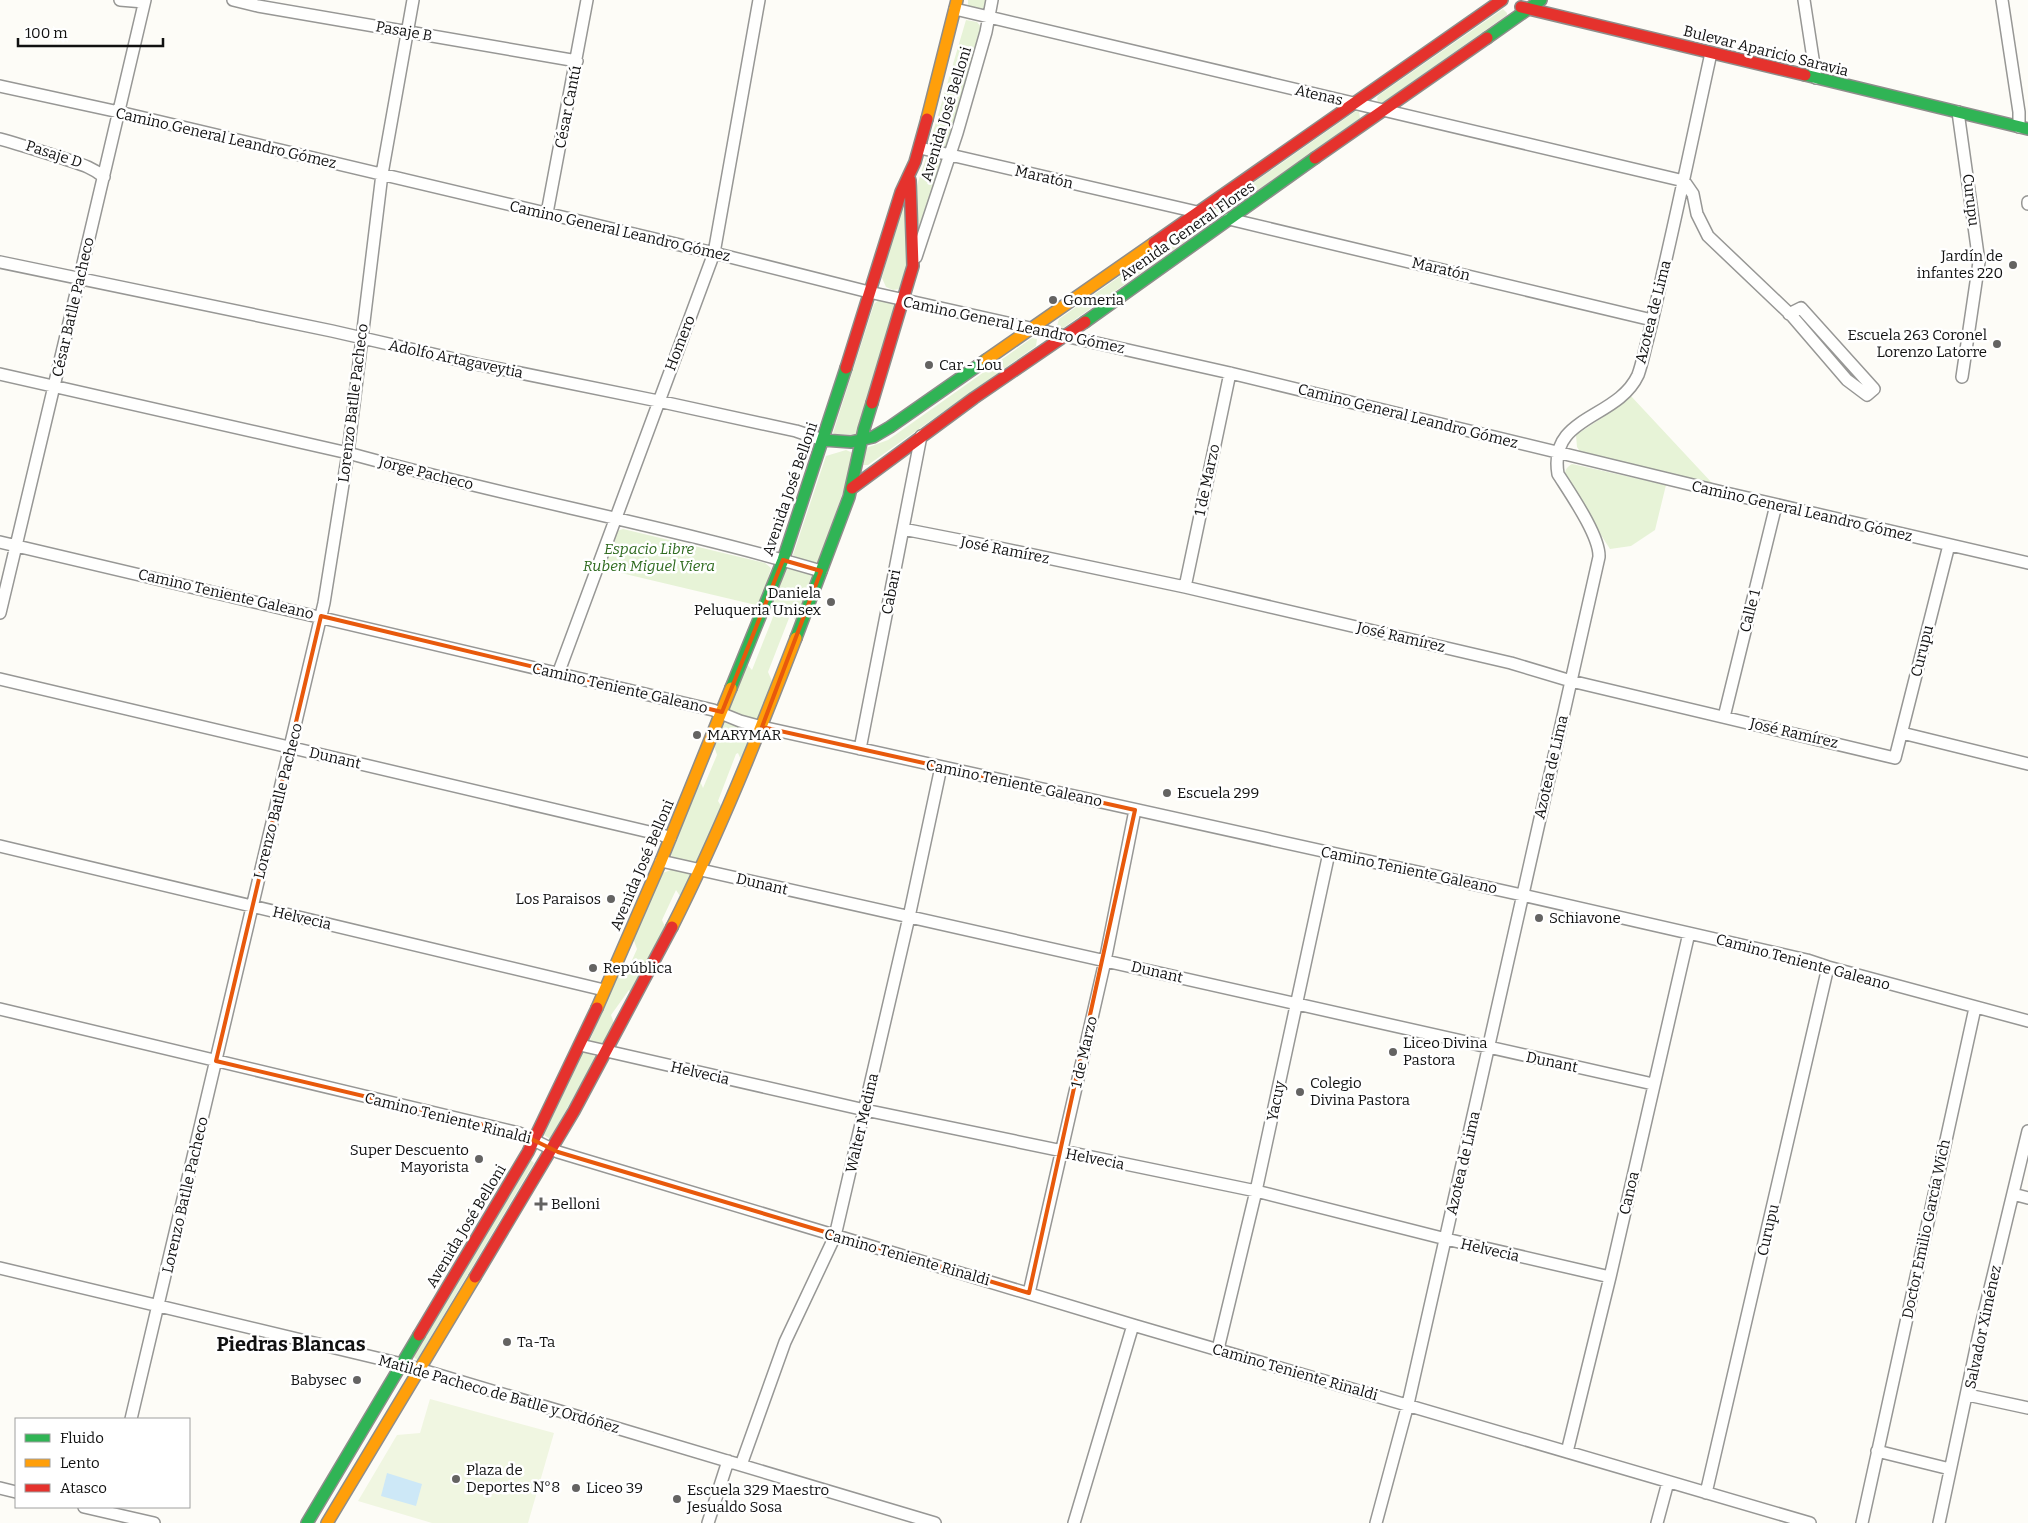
<svg xmlns="http://www.w3.org/2000/svg" width="2028" height="1523" viewBox="0 0 2028 1523" font-family="Bitter,serif">
<style>
.green{fill:#e7f3d7}
.pitch{fill:#f0f6e1}
.water{fill:#cde8f7}
.lines{fill:none;stroke-linecap:round;stroke-linejoin:round}
.street-casing{stroke:#979795;stroke-width:14}
.fast-casing{stroke:#8e8d8b;stroke-width:14}
.slow-casing{stroke:#8e8d8b;stroke-width:14}
.jam-casing{stroke:#8e8d8b;stroke-width:14}
.street{stroke:#fffffe;stroke-width:11}
.fast{stroke:#30b455;stroke-width:11}
.slow{stroke:#ff9f0a;stroke-width:11}
.jam{stroke:#e5322d;stroke-width:11}
.marked{fill:none;stroke:#e8590c;stroke-width:4;stroke-linejoin:round}
.poi-dot{fill:#646362;stroke:#fff;stroke-width:2}
.labels{text-anchor:middle;stroke-width:5;stroke-linejoin:round;paint-order:stroke}
.street-label{font-size:15px;fill:#111;stroke:#fff}
.poi-label{font-size:15px;fill:#111;stroke:#fff;text-anchor:start}
.park-label{font-size:15px;font-style:italic;fill:#2f6b1f;stroke:#fff}
.district-label{font-size:20px;font-weight:bold;fill:#111;stroke:#fff}
</style>
<rect width="100%" height="100%" fill="#fdfcf7"/>
<!-- green -->
<path class="green" d="M968,0h20l-5,11 -15,-3z
M1503,9l4,4v2l-125,88 -4,-1 -1,-4 2,-3z
M966,20l11,2 5,6 -35,120 -3,1 -9,-3 -4,-7z
M1356,111l3,1 1,6 -297,210 -2,1 -4,-3 2,-7z
M930,155l13,3 -21,75c-12,-34 -7,-42 4,-75z
M907,185l4,66 -12,38 -6,1 -7,-3 -4,-9z
M880,299l11,3 4,5 -39,128 -21,-1 -2,-1 41,-129z
M1032,338l5,1 -1,7 -168,119h-5l3,-17 22,-8z
M1630,395l83,89 -132,-31 -4,-6 -1,-12 45,-30z
M846,450l7,3 1,7 -35,101 -5,2 -12,-2 -9,-6 33,-99z
M1572,464l94,21 -11,45 -24,16 -21,3 -45,-70c-1,-7 1,-12 7,-15z
M623,529l142,34 6,5 -11,38 -160,-38 17,-37z
M788,568l24,6 -16,48 -5,-9 -23,59 4,9 -14,37 -5,2 -22,-8 -3,-5 18,-44 6,7 23,-58 -6,-7z
M725,723c9,2 22,3 27,11l-10,28 -4,-9 -2,1 -18,47 5,8 -27,55 -20,-3 -5,-6 28,-76 4,9 14,-33 -4,-12z
M673,869l16,4 2,3 -9,23 -6,-9 -14,30 5,11 -35,66 -3,-7 -18,25 4,11 -15,21 -11,-4 29,-73 3,8h3l13,-29 -4,-11 30,-65z
M581,1053h8l7,4 -46,82 -10,-7z
M531,1160l3,3 -117,197 -4,-4z"/>
<!-- pitch -->
<path class="pitch" d="M430,1399l124,34 -26,90h-96l-74,-22 39,-66 23,-2z"/>
<!-- water -->
<path class="water" d="M387,1473l35,11 -6,22 -35,-10z"/>
<g class="lines">
<defs>
<path id="street" d="M120,0l24,2
M233,0l25,6 319,55
M1804,0l12,78
M2002,0l17,112v15
M955,9l729,172 9,13 4,20 11,22 84,80 55,64 20,15 7,-6 -73,-81 -12,6
M0,86l119,26 595,141 155,39 361,81 496,120 302,70
M1958,112l21,150 -17,115
M0,139c22,6 43,13 65,20 15,5 27,8 39,18
M920,148l277,64
M2028,204v-2
M547,213l40,-213
M1229,219l423,101
M916,257l41,-124 29,-101 6,-32
M0,262l332,69 144,33 182,37 138,30 27,9
M0,374l348,79c157,44 317,72 473,118
M903,529l92,18 190,40 326,76 60,18 324,77 54,-213
M0,542l713,168 27,11 22,6 760,168 285,65 21,7 200,54
M1185,587l45,-214
M0,613c49,-204 97,-409 145,-613
M558,674l156,-421 45,-253
M0,679l662,156 8,3
M1724,717l52,-212
M1902,733l126,31
M860,749l61,-313
M0,846l604,144
M661,861l992,223
M0,1009l519,124 39,19 575,173 677,198
M580,1045l285,65 391,81 190,48 164,38
M2013,1194l15,4
M0,1268l402,96 533,159
M1029,1293l76,-332 30,-151
M1218,1349l38,-158 73,-338
M1968,1395l60,13
M131,1419l193,-816 24,-150 34,-279 31,-174
M1877,1451l73,18
M1567,1452l43,-175 79,-344
M741,1465l44,-123 50,-106 74,-319 32,-150
M0,1488l16,4
M1706,1493l122,-526
M84,1507l70,16
M708,1523l20,-62
M1074,1523l59,-198
M1376,1523l32,-119 191,-847c1,-21 -29,-64 -41,-83 -10,-59 59,-54 80,-99 4,-11 6,-22 9,-33 6,-23 11,-47 16,-70 17,-73 32,-146 48,-219
M1657,1523l11,-41
M1862,1523l113,-515
M1939,1523l40,-189 49,-203"/>
<path id="fast" d="M1487,38l54,-38
M1805,75l223,54
M1085,322l230,-164
M823,440l28,2 22,-5 17,-10 96,-67
M796,638l53,-141 15,-68 8,-26
M731,688l52,-128 63,-192
M307,1523l112,-188"/>
<path id="slow" d="M927,119l30,-119
M986,360l168,-117
M672,927c47,-93 86,-191 124,-289
M597,1008l64,-147 70,-173
M327,1523l148,-246"/>
<path id="jam" d="M1521,7l284,68
M1315,158l172,-120
M1154,243l348,-243
M846,368l55,-176 14,-30 12,-43
M872,403l41,-137 -3,-86
M852,488l122,-90 111,-76
M475,1277l99,-166 98,-184
M419,1335l109,-183 69,-144"/>
</defs>
<!-- street casing -->
<use href="#street" class="street-casing"/>
<!-- fast casing -->
<use href="#fast" class="fast-casing"/>
<!-- slow casing -->
<use href="#slow" class="slow-casing"/>
<!-- jam casing -->
<use href="#jam" class="jam-casing"/>
<!-- street -->
<use href="#street" class="street"/>
<!-- fast -->
<use href="#fast" class="fast"/>
<!-- slow -->
<use href="#slow" class="slow"/>
<!-- jam -->
<use href="#jam" class="jam"/>
</g>
<!-- marked area -->
<path class="marked" d="M783,560l38,11 -59,156 373,83 -106,483 -471,-141 -39,-19 -303,-72 105,-445 401,96z"/>
<!-- markers -->
<g class="poi-dot">
<circle cx="2013" cy="265" r="5"/>
<circle cx="1053" cy="300" r="5"/>
<circle cx="1997" cy="344" r="5"/>
<circle cx="929" cy="365" r="5"/>
<circle cx="831" cy="602" r="5"/>
<circle cx="697" cy="735" r="5"/>
<circle cx="1167" cy="793" r="5"/>
<circle cx="611" cy="899" r="5"/>
<circle cx="1539" cy="918" r="5"/>
<circle cx="593" cy="968" r="5"/>
<circle cx="1393" cy="1052" r="5"/>
<circle cx="1300" cy="1092" r="5"/>
<circle cx="479" cy="1159" r="5"/>
<path d="M538.5 1196.5h5v5h5v5h-5v5h-5v-5h-5v-5h5z"/>
<circle cx="507" cy="1342" r="5"/>
<circle cx="357" cy="1380" r="5"/>
<circle cx="456" cy="1479" r="5"/>
<circle cx="576" cy="1488" r="5"/>
<circle cx="677" cy="1499" r="5"/>
</g>
<g class="labels">
<!-- street labels -->
<g class="street-label">
<text transform="translate(404 31) rotate(10)" y="5">Pasaje B</text>
<text transform="translate(1766 51) rotate(14)" y="5">Bulevar Aparicio Saravia</text>
<text transform="translate(1319 95) rotate(13)" y="5">Atenas</text>
<text transform="translate(568 107) rotate(-79)" y="5">César Cantú</text>
<text transform="translate(946 114) rotate(-73)" y="5">Avenida José Belloni</text>
<text transform="translate(226 138) rotate(13)" y="5">Camino General Leandro Gómez</text>
<text transform="translate(54 154) rotate(18)" y="5">Pasaje D</text>
<text transform="translate(1044 177) rotate(13)" y="5">Maratón</text>
<text transform="translate(1971 200) rotate(83)" y="5">Curupu</text>
<text transform="translate(620 231) rotate(13)" y="5">Camino General Leandro Gómez</text>
<text transform="translate(1187 231) rotate(-35)" y="5">Avenida General Flores</text>
<text transform="translate(1441 269) rotate(13)" y="5">Maratón</text>
<text transform="translate(73 307) rotate(-77)" y="5">César Batlle Pacheco</text>
<text transform="translate(1653 312) rotate(-76)" y="5">Azotea de Lima</text>
<text transform="translate(1014 325) rotate(12)" y="5">Camino General Leandro Gómez</text>
<text transform="translate(680 343) rotate(-69)" y="5">Homero</text>
<text transform="translate(456 359) rotate(12)" y="5">Adolfo Artagaveytia</text>
<text transform="translate(353 403) rotate(-83)" y="5">Lorenzo Batlle Pacheco</text>
<text transform="translate(1408 416) rotate(14)" y="5">Camino General Leandro Gómez</text>
<text transform="translate(426 473) rotate(14)" y="5">Jorge Pacheco</text>
<text transform="translate(1207 480) rotate(-78)" y="5">1 de Marzo</text>
<text transform="translate(790 489) rotate(-71)" y="5">Avenida José Belloni</text>
<text transform="translate(1802 511) rotate(13)" y="5">Camino General Leandro Gómez</text>
<text transform="translate(1005 550) rotate(11)" y="5">José Ramírez</text>
<text transform="translate(891 592) rotate(-79)" y="5">Cabari</text>
<text transform="translate(226 594) rotate(13)" y="5">Camino Teniente Galeano</text>
<text transform="translate(1750 611) rotate(-76)" y="5">Calle 1</text>
<text transform="translate(1401 637) rotate(13)" y="5">José Ramírez</text>
<text transform="translate(1922 651) rotate(-76)" y="5">Curupu</text>
<text transform="translate(620 688) rotate(13)" y="5">Camino Teniente Galeano</text>
<text transform="translate(1794 733) rotate(13)" y="5">José Ramírez</text>
<text transform="translate(335 758) rotate(13)" y="5">Dunant</text>
<text transform="translate(1551 767) rotate(-77)" y="5">Azotea de Lima</text>
<text transform="translate(1014 783) rotate(12)" y="5">Camino Teniente Galeano</text>
<text transform="translate(278 801) rotate(-76)" y="5">Lorenzo Batlle Pacheco</text>
<text transform="translate(642 865) rotate(-67)" y="5">Avenida José Belloni</text>
<text transform="translate(1409 870) rotate(12)" y="5">Camino Teniente Galeano</text>
<text transform="translate(762 884) rotate(13)" y="5">Dunant</text>
<text transform="translate(302 918) rotate(13)" y="5">Helvecia</text>
<text transform="translate(1803 962) rotate(15)" y="5">Camino Teniente Galeano</text>
<text transform="translate(1157 972) rotate(13)" y="5">Dunant</text>
<text transform="translate(1084 1052) rotate(-77)" y="5">1 de Marzo</text>
<text transform="translate(1552 1062) rotate(12)" y="5">Dunant</text>
<text transform="translate(700 1073) rotate(13)" y="5">Helvecia</text>
<text transform="translate(1276 1101) rotate(-78)" y="5">Yacuy</text>
<text transform="translate(448 1118) rotate(14)" y="5">Camino Teniente Rinaldi</text>
<text transform="translate(862 1123) rotate(-77)" y="5">Walter Medina</text>
<text transform="translate(1095 1159) rotate(11)" y="5">Helvecia</text>
<text transform="translate(1463 1163) rotate(-77)" y="5">Azotea de Lima</text>
<text transform="translate(1629 1193) rotate(-77)" y="5">Canoa</text>
<text transform="translate(185 1195) rotate(-77)" y="5">Lorenzo Batlle Pacheco</text>
<text transform="translate(466 1226) rotate(-59)" y="5">Avenida José Belloni</text>
<text transform="translate(1926 1229) rotate(-78)" y="5">Doctor Emilio García Wich</text>
<text transform="translate(1768 1230) rotate(-77)" y="5">Curupu</text>
<text transform="translate(1490 1250) rotate(13)" y="5">Helvecia</text>
<text transform="translate(907 1257) rotate(16)" y="5">Camino Teniente Rinaldi</text>
<text transform="translate(1983 1327) rotate(-78)" y="5">Salvador Ximénez</text>
<text transform="translate(1295 1372) rotate(16)" y="5">Camino Teniente Rinaldi</text>
<text transform="translate(499 1394) rotate(16)" y="5">Matilde Pacheco de Batlle y Ordóñez</text>
</g>
<!-- poi labels -->
<g class="poi-label">
<text x="2003" y="261" text-anchor="end">Jardín de<tspan x="2003" dy="17">infantes 220</tspan></text>
<text x="1063" y="305">Gomeria</text>
<text x="1987" y="340" text-anchor="end">Escuela 263 Coronel<tspan x="1987" dy="17">Lorenzo Latorre</tspan></text>
<text x="939" y="370">Car - Lou</text>
<text x="821" y="598" text-anchor="end">Daniela<tspan x="821" dy="17">Peluqueria Unisex</tspan></text>
<text x="707" y="740">MARYMAR</text>
<text x="1177" y="798">Escuela 299</text>
<text x="601" y="904" text-anchor="end">Los Paraisos</text>
<text x="1549" y="923">Schiavone</text>
<text x="603" y="973">República</text>
<text x="1403" y="1048">Liceo Divina<tspan x="1403" dy="17">Pastora</tspan></text>
<text x="1310" y="1088">Colegio<tspan x="1310" dy="17">Divina Pastora</tspan></text>
<text x="469" y="1155" text-anchor="end">Super Descuento<tspan x="469" dy="17">Mayorista</tspan></text>
<text x="551" y="1209">Belloni</text>
<text x="517" y="1347">Ta-Ta</text>
<text x="347" y="1385" text-anchor="end">Babysec</text>
<text x="466" y="1475">Plaza de<tspan x="466" dy="17">Deportes N°8</tspan></text>
<text x="586" y="1493">Liceo 39</text>
<text x="687" y="1495">Escuela 329 Maestro<tspan x="687" dy="17">Jesualdo Sosa</tspan></text>
</g>
<!-- park labels -->
<g class="park-label">
<text x="649" y="554">Espacio Libre<tspan x="649" dy="17">Ruben Miguel Viera</tspan></text>
</g>
<!-- district labels -->
<g class="district-label">
<text x="291" y="1351">Piedras Blancas</text>
</g>
</g>
<!-- legend -->
<rect x="15" y="1418" width="175" height="90" fill="#ffffff" stroke="#a0a0a0"/>
<rect x="25" y="1434" width="25" height="8" fill="#30b455" stroke="#a0a0a0"/>
<text x="60" y="1443" font-size="15" fill="#111111">Fluido</text>
<rect x="25" y="1459" width="25" height="8" fill="#ff9f0a" stroke="#a0a0a0"/>
<text x="60" y="1468" font-size="15" fill="#111111">Lento</text>
<rect x="25" y="1484" width="25" height="8" fill="#e5322d" stroke="#a0a0a0"/>
<text x="60" y="1493" font-size="15" fill="#111111">Atasco</text>
<!-- scale -->
<path d="M18 38v8h145v-8" fill="none" stroke="#111111" stroke-width="2.5"/>
<text x="25" y="38" font-size="15" fill="#111111" stroke="#ffffff" stroke-width="4" paint-order="stroke">100 m</text>
</svg>
